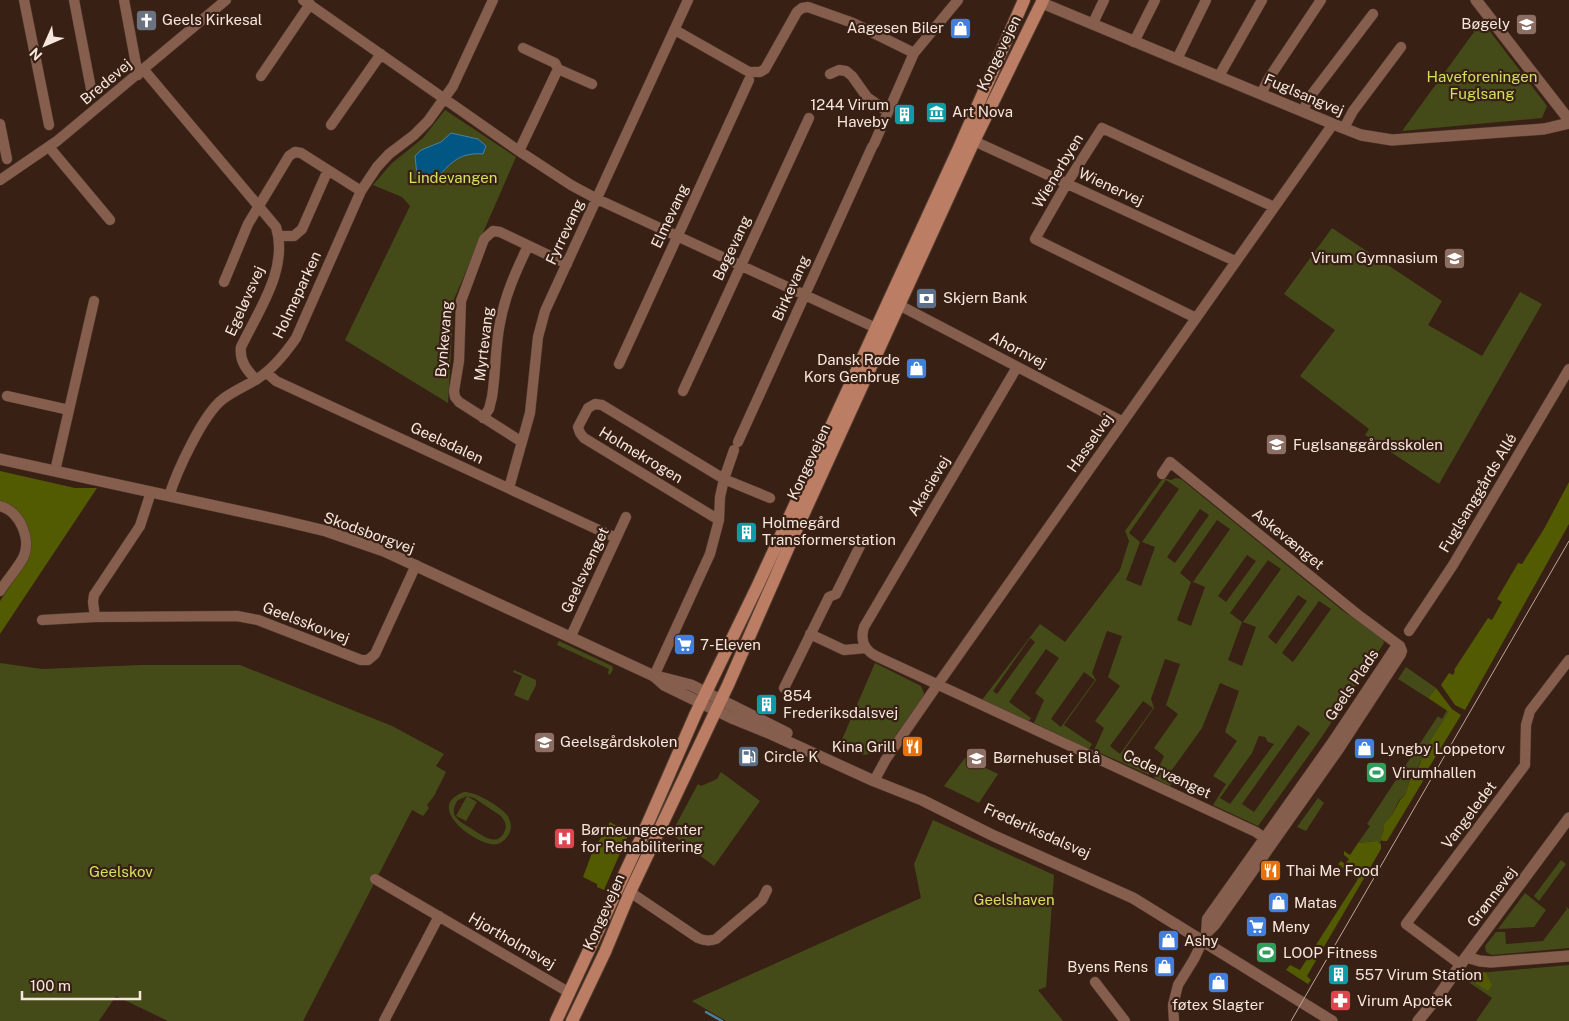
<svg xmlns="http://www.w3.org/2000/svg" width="1569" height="1021" viewBox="0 0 1569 1021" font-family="'Public Sans',sans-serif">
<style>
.green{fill:#444b19;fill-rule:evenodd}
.forest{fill:#525b02}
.water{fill:#015684;stroke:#4b819f}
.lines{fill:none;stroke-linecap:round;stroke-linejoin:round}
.stream{stroke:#4b819f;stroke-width:2.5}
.minor-casing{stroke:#533c30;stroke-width:11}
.tertiary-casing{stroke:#533c30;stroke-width:12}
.secondary-casing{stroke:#533c30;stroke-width:14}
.minor{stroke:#865e4e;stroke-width:10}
.tertiary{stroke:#865e4e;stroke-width:11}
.secondary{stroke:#bb7d63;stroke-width:12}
.tram{stroke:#baa79d;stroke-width:1}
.labels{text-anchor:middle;stroke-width:4.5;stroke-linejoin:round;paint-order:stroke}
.poi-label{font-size:15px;fill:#f7e6de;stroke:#382014;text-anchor:start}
.street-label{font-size:15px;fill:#f7e6de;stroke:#382014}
.park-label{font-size:15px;fill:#cfe15d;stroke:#382014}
</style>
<rect width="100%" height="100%" fill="#382014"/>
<!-- green -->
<path class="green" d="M1482,21l65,85 -5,12 -140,13z
M445,110l71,47 -62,142 -6,104 -103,-63 65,-134 -8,-9 -29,-12 18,-21 32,-26z
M1332,228l110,73 -14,24 54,31 38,-64 22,12 -103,180 -74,-49 4,-6 -69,-53 35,-46 -51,-36z
M1163,478l8,2 5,-2 5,1 161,131 41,29 1,4 -65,98 -61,85 -45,-21 13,-21 -13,-8 24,-35 -12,-9 14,-41 -19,-8 -18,45 -33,46 6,4 -5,8 -16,-8 10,-22 -10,-8 24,-34 -12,-9 14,-41 -15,-5 -14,40 3,9 -31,44 28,19 -2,4 -55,-25 10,-22 -9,-7 25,-35 -12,-9 14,-41 -15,-5 -15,42 4,7 -32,45 28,19 -3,5 -55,-26 10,-23 -9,-7 24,-35 -13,-9 -37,53 22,16 -2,3 -47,-21 58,-76 25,18 55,-72 9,-29 -4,-10zM1166,480l13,9 -37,53 13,5 -14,39 -15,-6 14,-38 -11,-9zM1200,509l9,6 -34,48 -8,-6zM1217,520l13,9 -37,53 12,5 -14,39 -14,-6 14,-38 -11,-9zM1247,555l9,6 -30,41 -8,-6zM1268,560l13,9 -38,53 13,5 -14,39 -14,-6 14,-38 -12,-9zM1298,595l9,6 -31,43 -8,-7zM1319,601l12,8 -38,53 -11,-9zM1030,638l5,4 -38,52 -4,-3zM1084,672l11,8 -34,47 -10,-8zM1143,701l10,7 -33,46 -10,-8zM1298,725l12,8 -56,79 -12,-8zM1259,736l6,1 3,5 6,2 -44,60 -10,-6 32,-45z
M559,641l53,25 1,3 -3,6 -2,-2 1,-4 -52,-24z
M0,663l42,6 99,-4h99l152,61 52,28 -8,12 10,6 -12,24 -7,9 2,3 -6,8 -11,-6 -109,211h-135l-52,-25 -17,25h-99z
M875,663l46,23 3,7 -2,6 -37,51 -21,5 -24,-11z
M1406,667l30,21 -8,10 -30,-19z
M514,670l22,10v5l-8,16 -14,-6 8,-19 -9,-4z
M1447,710l3,2 -22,32 2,4 -5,4 1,5h-4l-3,8 -7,9 -7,21 -6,5 -7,15 -9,10 1,5 -4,9 2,1 -3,3 -2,-2 -19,2 12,-17 -3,-2 71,-108 4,3z
M965,758l33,16 -19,29 -35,-17z
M721,772l39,29 -46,65 -43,-32 27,-50 3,2 16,-7z
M464,792c11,-1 37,15 43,23 4,5 5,13 2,19 -2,4 -6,8 -11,10 -17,5 -77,-37 -34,-52zM467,796l7,2 27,18 4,6 1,5c-6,22 -22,10 -34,2 -6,-4 -15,-8 -18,-15 -1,-5 1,-10 4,-14l9,-4 -11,20 10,5 11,-19z
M1318,798l6,5 -18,28 -9,-4z
M933,820l121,55 -8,112 -8,3 25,31h-337l-34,-20 229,-103 -7,-34z
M1561,860l5,4 -27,37 -5,-5z
M1525,893l21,17 -12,17 -36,2z
M1565,906l4,3v39l-77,7 -6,-3 -1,-6 11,-14h9l1,12 37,-3 24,-32z
M1569,965v56h-93l16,-23 -28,-19 4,-4 10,-2z"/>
<!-- forest -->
<path class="forest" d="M0,471l75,17h22l-97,146v-33l28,-42 -3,-35 -25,-21z
M1569,482v42l-104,186 -10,-5 -14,-20 8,-12 4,2 2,-4 -1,-1 34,-52 4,2 10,-18 -5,-3 21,-36 4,1 22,-35z
M1436,688l16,21 9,6 -36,59 1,2 -39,65h-4l-3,-2 4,-9 -1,-5 9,-10 8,-15 5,-5 7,-21 7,-8 3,-9h4l-1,-5 5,-4 -2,-4 21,-32 -21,-14z
M610,822l19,11 -25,57 -7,-3v-3l-14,-7 9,-24z
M1377,841l4,3v5l-74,127 4,4 -3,4 -22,-14 4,-5 10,5 58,-91 -20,-15 3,-3 4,3 4,-5 -5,-4v-4l6,4 8,-12z
M1485,972l7,13 -4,6 -22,-14 7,-3z"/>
<!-- water -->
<path class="water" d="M451,133l27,6 8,7 -3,8c-27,-2 -34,12 -52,30l-14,-9 -2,-19 6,-6 20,-8z"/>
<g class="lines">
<!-- stream -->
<path class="stream" d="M706,1012l16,9"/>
<defs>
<path id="minor" d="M24,0l25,125
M74,0l18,94
M124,0l14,75
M303,0l216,151 52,34 26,14 279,129
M1093,23l11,-23
M675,30l74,42h11l5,-3 32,-57 5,-4 6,-1 45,16 61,30
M1134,42l21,-42
M523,48l32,15 3,6 34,15
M1177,59l29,-59
M144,70l132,157c13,42 -18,84 -35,120 -2,14 6,23 15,33
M830,74l9,-4 7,1 6,5 15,21 21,15
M261,76l49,-72
M1219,76l43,-76
M1261,94l8,-16 52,-78
M1303,111l6,-13 64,-84
M0,124l7,35
M331,125l50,-71
M1344,128l9,-17 48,-64
M974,141l261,120
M874,144l40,-91 44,-53
M49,147l61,73
M519,151l39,-82
M0,180l57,-39 169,-141
M279,236h15l8,-7 26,-59
M224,282l24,-58 41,-68 6,-4 6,1 60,38
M899,305l224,117
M1196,318l-161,-79 32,-56 35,-55 172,79
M619,364l130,-284
M1017,367l-153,260c-4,12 0,23 12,29l380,176 16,12
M267,373l9,8 340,157
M683,391l126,-273
M7,396l62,14
M483,418l6,-9 3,-12c4,-25 3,-50 8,-74 5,-28 16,-52 28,-77
M522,442l-63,-40 -4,-5 -1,-6 5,-30 2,-60 23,-62 9,-8 7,1 67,32
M738,442l134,-295
M55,471l39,-170
M1162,474l8,-12 187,152 43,32
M509,488l21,-75 8,-76 7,-26 143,-311
M169,496c8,-25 34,-82 54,-97 10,-8 23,-13 34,-20 16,-10 28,-25 39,-41l65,-147 16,-24 12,-13 25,-19 14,-14 25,-35 40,-86
M0,506c20,5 32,34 23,52 -6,11 -16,22 -23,33
M719,520l-135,-82 -4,-5 -2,-6 10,-19 7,-4 7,1 122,74 46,19
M95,617l-2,-15 1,-7 46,-69 11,-34
M42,620l53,-3 142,-1 21,4 103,40h7l7,-6 41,-89
M1409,631l44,-66 116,-196
M810,634l34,16 22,-2
M571,636l55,-119
M654,676l56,-122 9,-34 1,-23 4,-18 10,-29
M784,688l45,-91 7,-3 27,-54
M874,781l12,-22 52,-75 395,-560
M375,879l195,114
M630,892l68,46c7,3 11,3 18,1l46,-39 5,-10
M1206,934l1,-15 124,-175 64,-96 5,-2
M1461,965l-55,-41 119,-159 1,-40 4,-14 39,-51
M1095,982l30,39
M384,1021l55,-105
M1174,1021l-1,-16 5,-20 16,-26 12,-25 9,-9 124,-176 62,-95 1,-3 -2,-5"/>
<path id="tertiary" d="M1476,0l93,120
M1042,3l291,121 28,11 31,5 152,-11 25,-6
M0,459l284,62 42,10 58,20 270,125 10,9 70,34 37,15 103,47 48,19 70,35 141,63 199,123
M656,676l35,9 96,48
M1466,957l14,4 11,1 78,-6
M1418,1021l22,-27 26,-37 103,-139"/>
<path id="secondary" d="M556,1021l87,-187 53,-121 62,-128 201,-437 65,-148
M572,1021l33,-69 25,-60 98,-207 65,-148 181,-396 69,-141"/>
</defs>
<!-- minor casing -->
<use href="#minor" class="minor-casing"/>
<!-- tertiary casing -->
<use href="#tertiary" class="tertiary-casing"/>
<!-- secondary casing -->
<use href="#secondary" class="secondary-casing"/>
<!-- minor -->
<use href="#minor" class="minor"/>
<!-- tertiary -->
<use href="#tertiary" class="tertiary"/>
<!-- secondary -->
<use href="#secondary" class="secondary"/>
<!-- tram -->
<path class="tram" d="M1291,1021l278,-480"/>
</g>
<!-- icons -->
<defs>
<symbol id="church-square" viewBox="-11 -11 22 22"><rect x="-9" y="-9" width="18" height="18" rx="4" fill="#6b7280" stroke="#382014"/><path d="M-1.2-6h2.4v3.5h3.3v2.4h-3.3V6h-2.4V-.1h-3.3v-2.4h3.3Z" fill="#fff"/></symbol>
<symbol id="school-square" viewBox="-11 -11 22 22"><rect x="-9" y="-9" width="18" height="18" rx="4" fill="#8d6e63" stroke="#382014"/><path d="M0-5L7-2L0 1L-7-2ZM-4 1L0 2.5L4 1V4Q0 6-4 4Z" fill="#fff"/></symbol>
<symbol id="shop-square" viewBox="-11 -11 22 22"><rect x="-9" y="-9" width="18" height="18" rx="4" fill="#3f7fe0" stroke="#382014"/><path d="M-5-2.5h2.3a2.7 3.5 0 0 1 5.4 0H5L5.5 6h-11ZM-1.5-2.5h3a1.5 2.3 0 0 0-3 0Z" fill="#fff"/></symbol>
<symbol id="museum-square" viewBox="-11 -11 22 22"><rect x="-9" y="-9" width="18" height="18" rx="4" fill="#0f9aa8" stroke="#382014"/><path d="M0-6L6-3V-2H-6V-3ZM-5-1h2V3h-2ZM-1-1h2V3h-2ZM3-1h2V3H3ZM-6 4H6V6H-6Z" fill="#fff"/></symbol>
<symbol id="building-square" viewBox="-11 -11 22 22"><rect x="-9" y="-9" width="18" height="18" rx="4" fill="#0f9aa8" stroke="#382014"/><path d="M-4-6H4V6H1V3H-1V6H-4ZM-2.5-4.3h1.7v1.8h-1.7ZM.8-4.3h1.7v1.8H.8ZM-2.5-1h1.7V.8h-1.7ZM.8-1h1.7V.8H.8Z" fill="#fff"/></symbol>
<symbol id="bank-square" viewBox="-11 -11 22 22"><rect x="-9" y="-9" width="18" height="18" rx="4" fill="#5c6f8a" stroke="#382014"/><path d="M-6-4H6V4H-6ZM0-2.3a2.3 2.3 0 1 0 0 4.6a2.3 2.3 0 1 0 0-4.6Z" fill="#fff"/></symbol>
<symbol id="supermarket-square" viewBox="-11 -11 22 22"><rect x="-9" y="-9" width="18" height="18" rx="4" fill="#3f7fe0" stroke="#382014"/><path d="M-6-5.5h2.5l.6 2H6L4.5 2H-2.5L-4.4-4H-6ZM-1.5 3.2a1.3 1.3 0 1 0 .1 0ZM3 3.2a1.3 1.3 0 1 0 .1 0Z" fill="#fff"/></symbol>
<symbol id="restaurant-square" viewBox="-11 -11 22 22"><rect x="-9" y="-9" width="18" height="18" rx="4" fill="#e8710a" stroke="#382014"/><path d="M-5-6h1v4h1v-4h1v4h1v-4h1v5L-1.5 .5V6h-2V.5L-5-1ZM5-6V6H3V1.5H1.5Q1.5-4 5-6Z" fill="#fff"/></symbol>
<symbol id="fuel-square" viewBox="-11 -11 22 22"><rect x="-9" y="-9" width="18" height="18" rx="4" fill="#5c6f8a" stroke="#382014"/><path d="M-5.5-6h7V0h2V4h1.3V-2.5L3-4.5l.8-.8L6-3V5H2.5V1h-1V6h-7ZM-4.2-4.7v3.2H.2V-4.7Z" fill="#fff"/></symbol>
<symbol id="stadium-square" viewBox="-11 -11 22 22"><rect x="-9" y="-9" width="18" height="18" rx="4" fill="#2e9e5b" stroke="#382014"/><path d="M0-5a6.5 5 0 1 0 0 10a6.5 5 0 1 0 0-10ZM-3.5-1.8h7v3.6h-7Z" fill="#fff"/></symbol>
<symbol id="hospital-square" viewBox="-11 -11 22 22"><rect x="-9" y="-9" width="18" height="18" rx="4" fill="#e0444e" stroke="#382014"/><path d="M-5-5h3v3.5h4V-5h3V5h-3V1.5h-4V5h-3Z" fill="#fff"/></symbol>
<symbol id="pharmacy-square" viewBox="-11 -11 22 22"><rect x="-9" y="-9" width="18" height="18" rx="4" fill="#e0444e" stroke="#382014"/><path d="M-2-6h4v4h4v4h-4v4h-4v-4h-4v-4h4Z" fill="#fff"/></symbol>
</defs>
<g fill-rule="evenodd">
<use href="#church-square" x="134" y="8" width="25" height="25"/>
<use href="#school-square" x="1514" y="12" width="25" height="25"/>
<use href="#shop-square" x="948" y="16" width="25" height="25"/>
<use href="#museum-square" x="924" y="100" width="25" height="25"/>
<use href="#building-square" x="892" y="102" width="25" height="25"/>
<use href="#school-square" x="1442" y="246" width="25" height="25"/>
<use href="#bank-square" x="914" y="286" width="25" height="25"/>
<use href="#shop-square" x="904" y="356" width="25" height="25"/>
<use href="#school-square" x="1264" y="432" width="25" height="25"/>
<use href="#building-square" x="734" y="520" width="25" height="25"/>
<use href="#supermarket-square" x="672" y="632" width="25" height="25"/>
<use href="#building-square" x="754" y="692" width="25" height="25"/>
<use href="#school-square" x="532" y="730" width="25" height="25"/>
<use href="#restaurant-square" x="900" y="734" width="25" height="25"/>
<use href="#shop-square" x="1352" y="736" width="25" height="25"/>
<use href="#fuel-square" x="736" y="744" width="25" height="25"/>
<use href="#school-square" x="964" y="746" width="25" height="25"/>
<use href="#stadium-square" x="1364" y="760" width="25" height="25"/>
<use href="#hospital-square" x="552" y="826" width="25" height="25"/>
<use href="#restaurant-square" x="1258" y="858" width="25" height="25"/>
<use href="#shop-square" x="1266" y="890" width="25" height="25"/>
<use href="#supermarket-square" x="1244" y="914" width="25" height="25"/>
<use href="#shop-square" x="1156" y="928" width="25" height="25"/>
<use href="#stadium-square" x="1254" y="940" width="25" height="25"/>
<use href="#shop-square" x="1152" y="954" width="25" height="25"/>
<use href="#building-square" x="1326" y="962" width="25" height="25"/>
<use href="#shop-square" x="1206" y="970" width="25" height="25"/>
<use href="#pharmacy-square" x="1328" y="988" width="25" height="25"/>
</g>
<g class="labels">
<!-- poi labels -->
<g class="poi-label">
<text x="162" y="25">Geels Kirkesal</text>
<text x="1510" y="29" text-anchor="end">Bøgely</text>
<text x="944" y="33" text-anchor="end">Aagesen Biler</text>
<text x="889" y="110" text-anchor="end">1244 Virum<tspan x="889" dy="17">Haveby</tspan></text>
<text x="952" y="117">Art Nova</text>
<text x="1438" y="263" text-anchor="end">Virum Gymnasium</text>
<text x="943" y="303">Skjern Bank</text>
<text x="900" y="365" text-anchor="end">Dansk Røde<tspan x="900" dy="17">Kors Genbrug</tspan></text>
<text x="1293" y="450">Fuglsanggårdsskolen</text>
<text x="762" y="528">Holmegård<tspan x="762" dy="17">Transformerstation</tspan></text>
<text x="700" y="650">7-Eleven</text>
<text x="783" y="701">854<tspan x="783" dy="17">Frederiksdalsvej</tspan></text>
<text x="560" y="747">Geelsgårdskolen</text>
<text x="896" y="752" text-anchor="end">Kina Grill</text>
<text x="1380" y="754">Lyngby Loppetorv</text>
<text x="764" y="762">Circle K</text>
<text x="993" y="763">Børnehuset Blå</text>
<text x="1392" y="778">Virumhallen</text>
<text x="581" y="835">Børneungecenter<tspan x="581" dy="17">for Rehabilitering</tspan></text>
<text x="1286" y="876">Thai Me Food</text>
<text x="1294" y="908">Matas</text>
<text x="1272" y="932">Meny</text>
<text x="1184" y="946">Ashy</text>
<text x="1283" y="958">LOOP Fitness</text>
<text x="1148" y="972" text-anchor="end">Byens Rens</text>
<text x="1355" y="980">557 Virum Station</text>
<text x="1357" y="1006">Virum Apotek</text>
<text x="1218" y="1010" text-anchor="middle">føtex Slagter</text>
</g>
<!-- street labels -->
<g class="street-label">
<text transform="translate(999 53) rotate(-64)" y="5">Kongevejen</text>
<text transform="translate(106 82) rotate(-40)" y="5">Bredevej</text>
<text transform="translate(1304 95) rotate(23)" y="5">Fuglsangvej</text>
<text transform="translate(1058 171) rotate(-59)" y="5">Wienerbyen</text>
<text transform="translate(1111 187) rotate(25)" y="5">Wienervej</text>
<text transform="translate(670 216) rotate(-65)" y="5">Elmevang</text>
<text transform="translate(565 232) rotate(-65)" y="5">Fyrrevang</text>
<text transform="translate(732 248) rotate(-65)" y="5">Bøgevang</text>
<text transform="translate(791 288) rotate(-66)" y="5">Birkevang</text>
<text transform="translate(297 295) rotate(-65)" y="5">Holmeparken</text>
<text transform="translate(245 301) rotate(-66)" y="5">Egeløvsvej</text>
<text transform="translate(444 339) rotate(-85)" y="5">Bynkevang</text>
<text transform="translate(484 344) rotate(-83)" y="5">Myrtevang</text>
<text transform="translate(1018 350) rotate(28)" y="5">Ahornvej</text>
<text transform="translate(447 443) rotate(25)" y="5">Geelsdalen</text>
<text transform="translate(1090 443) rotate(-55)" y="5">Hasselvej</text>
<text transform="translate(641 455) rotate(31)" y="5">Holmekrogen</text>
<text transform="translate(809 462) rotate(-65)" y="5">Kongevejen</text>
<text transform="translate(929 486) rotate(-59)" y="5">Akacievej</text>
<text transform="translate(1478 493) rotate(-59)" y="5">Fuglsanggårds Allé</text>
<text transform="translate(369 533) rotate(20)" y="5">Skodsborgvej</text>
<text transform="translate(1288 539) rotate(39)" y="5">Askevænget</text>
<text transform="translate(585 570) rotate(-65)" y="5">Geelsvænget</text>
<text transform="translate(306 623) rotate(21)" y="5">Geelsskovvej</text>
<text transform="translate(1352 685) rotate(-56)" y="5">Geels Plads</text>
<text transform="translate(1167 774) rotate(25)" y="5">Cedervænget</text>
<text transform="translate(1469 815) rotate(-53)" y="5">Vangeledet</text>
<text transform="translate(1037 831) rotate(24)" y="5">Frederiksdalsvej</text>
<text transform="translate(1492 897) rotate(-53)" y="5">Grønnevej</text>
<text transform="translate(604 912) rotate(-66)" y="5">Kongevejen</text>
<text transform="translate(512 941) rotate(30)" y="5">Hjortholmsvej</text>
</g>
<!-- park labels -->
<g class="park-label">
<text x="1482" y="82">Haveforeningen<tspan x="1482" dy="17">Fuglsang</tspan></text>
<text x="453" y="183">Lindevangen</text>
<text x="121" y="877">Geelskov</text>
<text x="1014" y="905">Geelshaven</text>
</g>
</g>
<!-- north arrow -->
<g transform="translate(45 45) rotate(225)" stroke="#382014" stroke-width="4" paint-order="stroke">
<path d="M0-4L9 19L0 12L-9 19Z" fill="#f7e6de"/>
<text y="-8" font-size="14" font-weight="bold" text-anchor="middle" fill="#f7e6de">N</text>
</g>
<!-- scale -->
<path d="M22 991v8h118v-8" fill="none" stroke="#f7e6de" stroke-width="2.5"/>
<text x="30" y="991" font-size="15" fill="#f7e6de" stroke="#382014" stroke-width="4" paint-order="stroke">100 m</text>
</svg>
